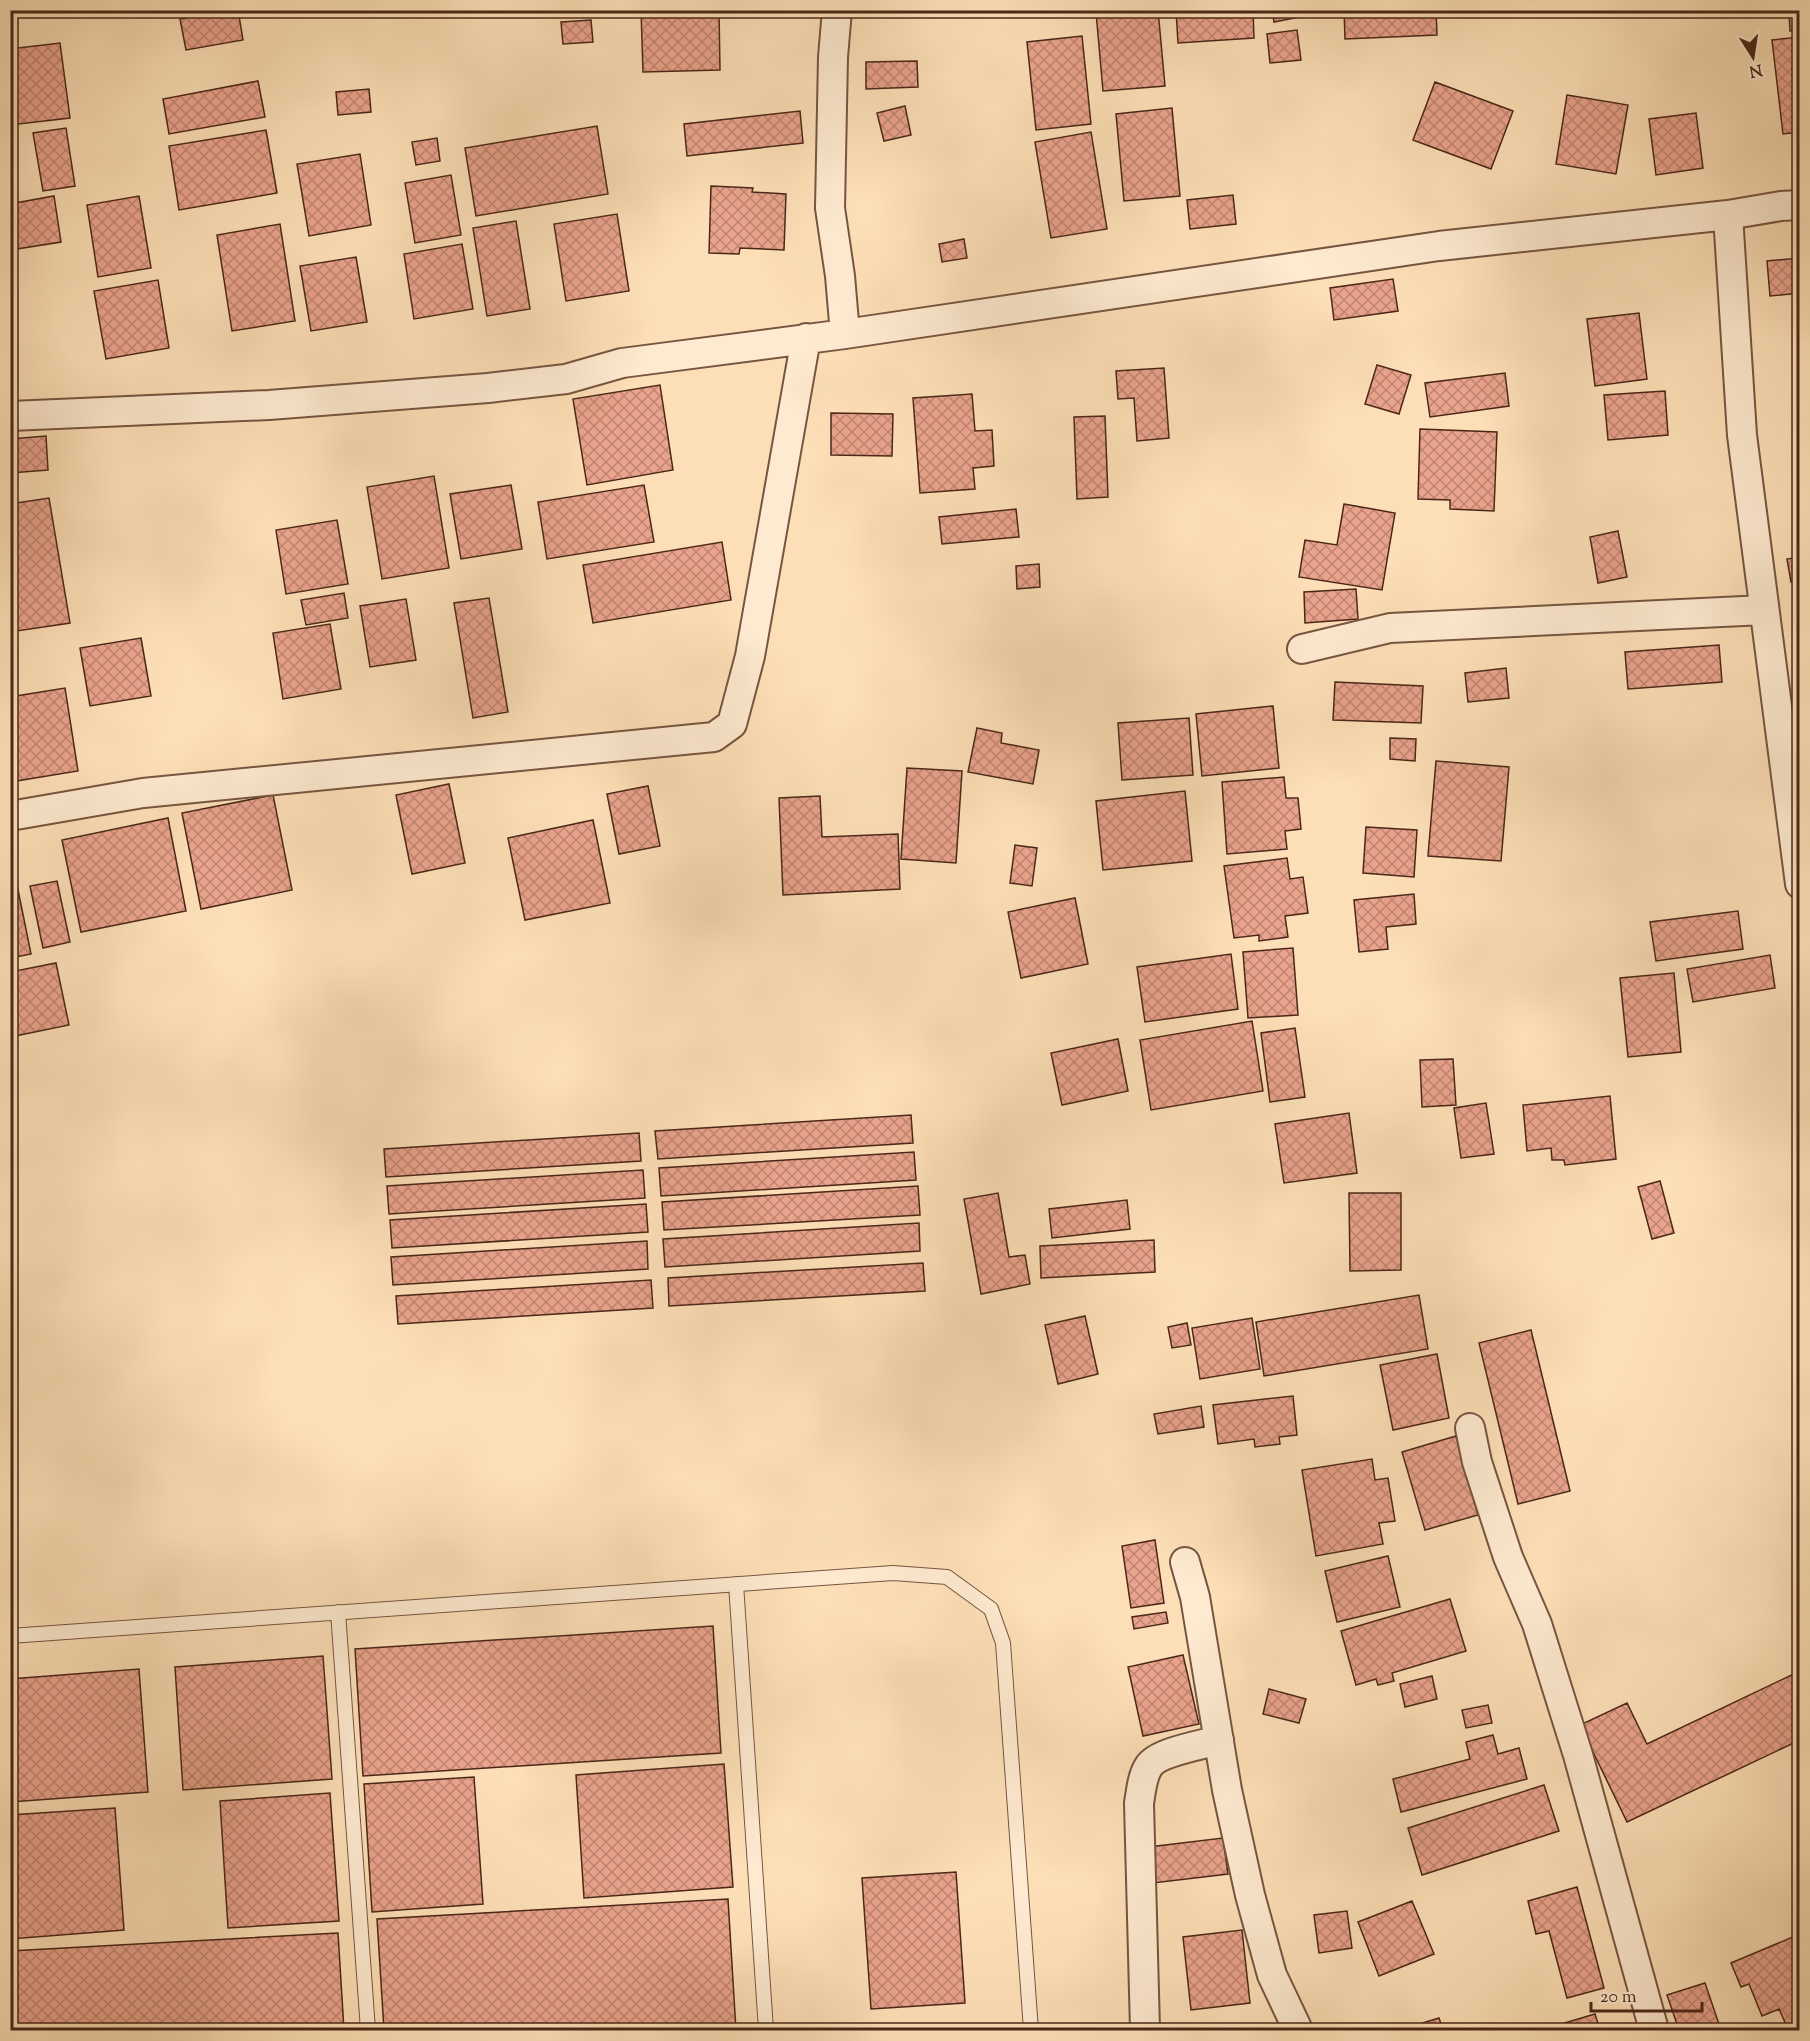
<svg xmlns="http://www.w3.org/2000/svg" width="1810" height="2041" viewBox="0 0 1810 2041" font-family="'Sorts Mill Goudy',serif">
<style>
.building{fill:url(#building-cross-hatch);stroke:#4a2718;stroke-width:1.5}
.lines{fill:none;stroke-linecap:round;stroke-linejoin:round}
.lane-casing{stroke:#775540;stroke-width:16}
.street-casing{stroke:#775540;stroke-width:32}
.lane{stroke:#feead0;stroke-width:14}
.street{stroke:#feead0;stroke-width:28}
</style>
<defs>
<pattern id="building-cross-hatch" width="8" height="8" patternUnits="userSpaceOnUse" patternTransform="scale(1.5)"><rect width="8" height="8" fill="#eaa38c"/><path d="M0 0l8 8M0 8l8-8" fill="none" stroke="#c08571"/></pattern>
</defs>
<rect width="100%" height="100%" fill="#fddfb7"/>
<filter id="stains"><feTurbulence type="fractalNoise" baseFrequency=".00333" numOctaves="4"/><feColorMatrix values="0 0 0 0 .2 0 0 0 0 .09 0 0 0 0 .02 0 0 0 .5 -.17"/></filter>
<radialGradient id="worn" r=".72"><stop offset=".6" stop-color="#630" stop-opacity="0"/><stop offset="1" stop-color="#630" stop-opacity=".3"/></radialGradient>
<!-- building -->
<path class="building" d="M229,10h9l5,30 -57,10 -6,-31z
M641,10h78l1,60 -77,2z
M1117,10h41l7,76 -62,5 -7,-79z
M1176,10h77l1,28 -76,5z
M1272,10h27l1,7 -26,5z
M1344,10h92l1,25 -92,4z
M1800,13v17l-10,1 -1,-17z
M591,20l2,22 -30,2 -2,-22z
M1297,30l4,30 -31,3 -3,-29z
M1082,36l9,88 -55,6 -9,-88z
M1800,37v95l-17,2 -11,-94z
M60,43l10,75 -60,7v-76z
M917,61l1,26 -52,2v-27z
M258,81l7,36 -96,17 -6,-35z
M1435,82l78,29 -22,58 -78,-29z
M369,89l2,23 -33,3 -2,-23z
M1567,95l61,10 -12,69 -60,-10z
M905,106l6,29 -27,6 -7,-28z
M1172,108l8,88 -56,5 -8,-87z
M800,111l3,32 -116,13 -3,-32z
M1696,113l7,55 -47,7 -7,-56z
M597,126l11,68 -132,22 -11,-68z
M66,128l9,58 -32,5 -10,-58z
M266,130l11,63 -98,17 -10,-64z
M1091,132l16,97 -56,9 -16,-96z
M437,138l3,23 -24,4 -4,-23z
M360,154l11,71 -62,11 -12,-72z
M451,175l10,60 -46,8 -10,-60z
M711,186l42,2 -1,4 34,2 -2,56 -44,-2 -1,6 -30,-1z
M1233,195l3,29 -46,5 -3,-29z
M54,196l7,46 -51,8v-46z
M139,196l12,72 -53,9 -11,-72z
M617,214l12,77 -63,10 -12,-77z
M516,221l14,88 -43,7 -14,-88z
M280,224l15,97 -63,10 -15,-96z
M964,239l3,19 -25,4 -3,-18z
M462,244l11,65 -59,10 -10,-65z
M356,257l11,65 -56,9 -11,-65z
M1800,258v35l-30,3 -3,-35z
M1393,279l5,32 -64,9 -4,-32z
M158,280l11,68 -63,11 -12,-68z
M1639,313l8,66 -52,7 -8,-67z
M1377,365l34,10 -12,39 -34,-10z
M1164,368l5,70 -32,3 -3,-43 -16,1 -2,-28z
M1505,373l4,33 -79,11 -5,-34z
M660,385l13,85 -86,15 -14,-86z
M1665,391l3,44 -60,5 -4,-45z
M972,394l3,37 17,-1 2,36 -21,2 2,21 -55,4 -7,-95z
M831,413l62,1 -1,42 -61,-1z
M1105,416l3,81 -31,2 -3,-82z
M1420,429l77,3 -3,79 -44,-2v-9l-32,-1z
M46,436l2,34 -38,3v-34z
M434,476l15,92 -67,11 -15,-92z
M511,485l11,64 -61,10 -11,-65z
M644,485l10,57 -107,17 -9,-57z
M49,498l21,125 -60,9v-128z
M1344,504l51,9 -13,77 -83,-13 6,-37 32,5z
M1016,509l3,28 -77,7 -3,-27z
M337,520l11,64 -62,10 -10,-64z
M1618,531l9,46 -29,6 -8,-46z
M722,542l9,58 -138,23 -10,-58z
M1800,557v23l-9,2 -4,-23z
M1039,564l1,23 -23,2 -1,-23z
M1356,589l2,30 -53,4 -1,-31z
M344,593l4,25 -42,7 -5,-25z
M489,598l19,114 -35,6 -19,-115z
M406,599l10,61 -46,7 -10,-61z
M330,624l11,65 -58,10 -10,-66z
M141,638l10,58 -61,10 -10,-58z
M1719,645l3,37 -94,7 -3,-37z
M1506,668l3,30 -41,4 -3,-29z
M1335,682l88,4 -2,37 -88,-3z
M65,688l13,83 -68,11v-85z
M1273,706l6,62 -77,8 -6,-62z
M1189,718l4,57 -71,5 -4,-57z
M977,728l25,5 -1,10 38,7 -6,34 -65,-12z
M1390,738l26,1 -1,22 -25,-2z
M1436,761l73,6 -8,94 -73,-5z
M907,768l55,3 -6,92 -55,-4z
M1284,777l2,21h12l3,31 -16,2 2,18 -60,5 -5,-72z
M449,784l16,79 -53,11 -16,-79z
M648,786l12,60 -41,8 -12,-60z
M1185,791l7,70 -89,9 -7,-69z
M273,795l19,95 -91,19 -19,-96z
M820,796l2,41 76,-3 2,55 -117,6 -4,-97z
M168,818l18,93 -105,21 -19,-92z
M593,820l17,83 -85,17 -17,-82z
M1366,827l51,3 -3,47 -51,-4z
M1015,845l22,3 -5,38 -22,-3z
M1287,858l3,21 13,-2 5,36 -23,3 3,21 -29,4v-6l-25,3 -10,-72z
M10,865h3l18,89 -21,4z
M57,881l13,61 -27,6 -13,-62z
M1414,894l2,30 -30,3 2,22 -29,3 -5,-52z
M1075,898l13,66 -67,14 -13,-66z
M1738,911l5,38 -87,12 -6,-39z
M1293,948l5,67 -50,3 -5,-66z
M1231,954l7,55 -93,13 -8,-55z
M1770,955l5,33 -82,14 -6,-33z
M56,963l13,62 -59,12v-65z
M1674,973l7,79 -53,5 -8,-79z
M1252,1021l11,70 -112,19 -11,-70z
M1295,1028l10,69 -35,5 -9,-69z
M1118,1039l10,52 -66,14 -11,-52z
M1453,1059l3,46 -34,2 -2,-47z
M1610,1096l6,63 -51,6 -1,-5h-12l-1,-12 -24,3 -4,-46z
M1486,1103l8,51 -33,4 -7,-50z
M1349,1113l8,60 -73,10 -9,-59z
M911,1115l2,28 -255,16 -3,-28z
M639,1133l2,28 -255,16 -2,-28z
M914,1152l2,28 -255,16 -2,-28z
M643,1170l2,28 -256,16 -2,-28z
M1660,1181l14,52 -22,6 -14,-52z
M918,1186l2,29 -256,15 -2,-28z
M998,1193l11,64 16,-2 5,29 -49,10 -17,-95z
M1349,1193h52v77l-51,1z
M1127,1200l3,29 -78,9 -3,-29z
M646,1204l2,28 -256,16 -2,-28z
M919,1223l1,28 -255,16 -2,-28z
M1154,1240l1,32 -114,6 -1,-32z
M647,1241l1,28 -255,16 -2,-28z
M923,1263l2,28 -256,15 -1,-28z
M651,1280l2,28 -255,16 -2,-28z
M1419,1295l9,54 -164,27 -8,-54z
M1085,1316l13,58 -40,10 -13,-59z
M1252,1318l8,51 -60,10 -8,-51z
M1187,1323l4,22 -19,3 -4,-21z
M1531,1330l39,161 -52,13 -39,-161z
M1437,1354l12,64 -56,12 -13,-65z
M1293,1396l4,39 -18,2 1,7 -25,3 -1,-8 -36,5 -5,-39z
M1201,1406l3,21 -46,7 -4,-20z
M1456,1436l22,79 -53,15 -23,-78z
M1372,1459l3,21 13,-2 7,43 -16,2 4,21 -67,12 -14,-86z
M1155,1540l9,63 -33,5 -9,-62z
M1388,1556l12,51 -63,15 -12,-51z
M1450,1599l16,52 -74,22 2,8 -16,4 -2,-6 -20,6 -15,-54z
M1166,1612l2,11 -34,6 -2,-12z
M713,1626l8,127 -358,23 -8,-127z
M1183,1655l16,69 -56,12 -15,-69z
M323,1656l9,123 -149,11 -8,-123z
M139,1669l9,123 -138,10v-123z
M1800,1671v69l-173,82 -47,-97 47,-22 20,41z
M1432,1676l5,23 -32,8 -5,-23z
M1269,1689l37,10 -7,24 -36,-9z
M1488,1705l4,18 -26,5 -4,-18z
M1493,1735l5,19 21,-6 8,31 -126,33 -8,-33 77,-20 -4,-17z
M724,1764l9,123 -149,11 -8,-123z
M474,1777l9,127 -111,8 -8,-128z
M1544,1785l15,46 -137,44 -14,-47z
M330,1793l9,128 -111,7 -8,-127z
M115,1808l9,122 -114,9v-124z
M1223,1838l5,36 -75,9 -4,-36z
M956,1872l9,131 -94,6 -9,-131z
M1577,1887l27,101 -37,10 -18,-67 -13,3 -8,-33z
M728,1899l8,131h-352l-7,-111z
M1412,1901l22,53 -55,22 -21,-54z
M1347,1911l5,37 -33,5 -5,-38z
M1242,1930l8,73 -59,7 -8,-73z
M338,1933l6,97h-334v-79z
M1800,1934v90l-12,5 -9,-20 -17,7 -13,-32 -8,3 -10,-24z
M1705,1983l16,47h-42l-12,-35z
M1595,2014l5,16h-59z
M1439,2018l4,12h-43z
M984,2028v2h-48z"/>
<g class="lines">
<defs>
<path id="lane" d="M736,1584l30,446
M338,1612l30,418
M10,1636l883,-63 54,4 44,32 12,34 28,387"/>
<path id="street" d="M837,10l-4,47 -3,151 10,68 5,58
M1728,215l14,220 58,449
M10,416l259,-11 219,-17 78,-9 56,-16 223,-29 594,-88 289,-31 53,-9 19,-1
M1302,649l88,-21 374,-18
M10,816l133,-23 571,-56 18,-13 18,-68 56,-318
M1470,1428l7,34 31,95 29,67 41,131 76,275
M1185,1562l10,35 32,193 23,105 22,80 26,55
M1145,2030l-6,-227c2,-11 3,-27 10,-37 9,-14 53,-21 70,-26"/>
</defs>
<!-- lane casing -->
<use href="#lane" class="lane-casing"/>
<!-- street casing -->
<use href="#street" class="street-casing"/>
<!-- lane -->
<use href="#lane" class="lane"/>
<!-- street -->
<use href="#street" class="street"/>
</g>
<!-- margin -->
<rect width="1810" height="2041" fill="none" stroke="#fddfb7" stroke-width="36"/>
<rect x="12" y="12" width="1786" height="2017" fill="none" stroke="#4a2718" stroke-width="3"/>
<rect x="18" y="18" width="1774" height="2005" fill="none" stroke="#4a2718" stroke-width="1.5"/>
<!-- north arrow -->
<g transform="translate(1753 57) rotate(168)" stroke="#feead0" stroke-width="4.5" paint-order="stroke">
<path d="M0-4.5L10 22L0 15L-10 22Z" fill="#4a2718"/>
<text y="-9" font-size="16" font-weight="bold" text-anchor="middle" fill="#4a2718">N</text>
</g>
<!-- scale -->
<path d="M1591 2002v9h111v-9" fill="none" stroke="#4a2718" stroke-width="3"/>
<text x="1600" y="2002" font-size="18" fill="#4a2718" stroke="#feead0" stroke-width="4.5" paint-order="stroke">20 m</text>
<rect width="100%" height="100%" filter="url(#stains)"/>
<rect width="100%" height="100%" fill="url(#worn)"/>
</svg>
